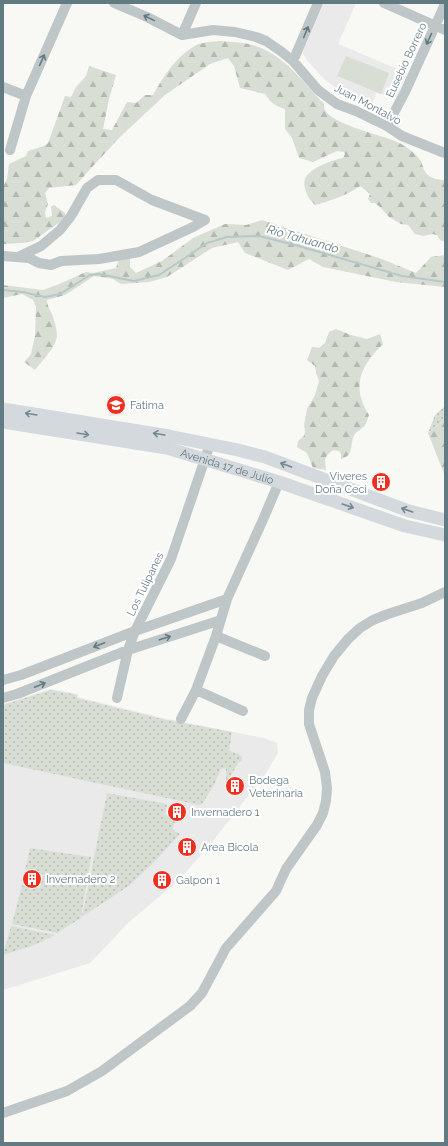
<svg xmlns="http://www.w3.org/2000/svg" width="448" height="1146" viewBox="0 0 448 1146" font-family="Raleway,sans-serif">
<style>
.built{fill:#e9eae9}
.grass{fill:url(#grass-dots)}
.forest{fill:url(#forest-firs)}
.park{fill:#d9ded4}
.lines{fill:none;stroke-linecap:round;stroke-linejoin:round}
.stream{stroke:#b6c8c9;stroke-width:2}
.minor{stroke:#bfc6c8;stroke-width:10}
.major{stroke:#d3d9dc;stroke-width:13}
.oneway{stroke:#627a82}
.oneway2{stroke:#738890}
.labels{text-anchor:middle;stroke-width:4;stroke-linejoin:round;paint-order:stroke}
.street-label{font-size:11px;fill:#627a82;stroke:#fff}
.poi-label{font-size:11px;fill:#627a82;stroke:#fff;text-anchor:start}
.water-label{font-size:12px;font-style:italic;fill:#5c797c;stroke:#fff}
</style>
<defs>
<pattern id="grass-dots" width="8" height="8" patternUnits="userSpaceOnUse"><rect width="8" height="8" fill="#d9ded4"/><path d="M2 2h.1M6 6h.1" fill="none" stroke="#b3b9b1" stroke-width="1.8" stroke-linecap="round"/></pattern>
<pattern id="forest-firs" width="22" height="20" patternUnits="userSpaceOnUse"><rect width="22" height="20" fill="#d9ded4"/><path d="M5 1l3.5 6h-7zM16 11l3.5 6h-7z" fill="#b3b9b1"/></pattern>
</defs>
<rect width="100%" height="100%" fill="#f8f8f5"/>
<!-- built -->
<path class="built" d="M324,3h32l-18,41 69,29 -12,27 -18,-8 -6,14 -30,-14 -9,-7 -8,-6 -17,-19 -4,-7v-2z
M121,393l2,22 -14,1 2,-21z
M51,689l27,5v3l85,21 101,20 13,5 1,10 -12,20 -53,68 -34,39 -51,43 -38,40 -87,27v-286z"/>
<!-- grass -->
<path class="grass" d="M445,406v14l-17,13 7,-18z
M51,690l26,5v3l85,21 70,13 -3,19 10,3 3,3v4l-3,1 -13,21v-14l-3,-1 -2,1 -7,16 -12,19 -3,1 -196,-42v-58z
M107,793l60,11 -2,11 12,2 -5,12 1,1 7,4 -23,25 -27,26 -48,32z
M30,848l61,9 -10,61 -24,15 -45,-9 10,-39 18,3 3,-14 -18,-4z
M11,926l44,9 -23,11 -29,9z"/>
<!-- forest -->
<path class="forest" d="M220,41c12,1 25,1 36,5 29,10 48,37 68,58 0,2 0,4 1,6 7,14 52,24 67,30 10,3 23,12 29,21 1,3 2,6 3,9 4,8 13,10 21,10v62l-5,-2 -3,-5 -5,-1 -9,2 -8,-2 -7,-9 -7,-1 -12,-7 -8,-9 -6,-5h-4l-3,-4 2,-5 -10,-8c-13,9 -29,15 -45,19 -2,-2 -5,-5 -6,-7 -3,-5 -6,-14 -4,-19 4,-11 28,-19 38,-21l2,-4 -1,-2 -7,-1 -24,11 -14,-4 -7,-20 -7,-9v-20c-10,-3 -15,-7 -20,-15l-25,-6 -6,-22 -6,-8 -18,6 -45,31 -46,43 -25,27 -18,20 -27,3 -4,5 3,11 -3,8 1,6 6,-2 -1,-9 3,-2 11,8v4l-2,3 -30,21 -10,2 -20,1v-57l4,-8 2,-15 17,-8 2,-5 16,-5 4,-3 17,-47 6,1 5,-10 10,-11 3,-10 27,9 -7,24 -6,30 9,1 15,-28 9,1 9,-8h8c10,-18 22,-37 40,-48 7,-5 18,-5 27,-6z
M262,220l120,39 34,14 15,-16 14,-2v32l-49,-5 -73,-15 -14,-8 -21,11 -43,-17 -7,-11 -26,6 -45,29 -18,5 -28,2 -8,-5 -19,-3 -29,19 -18,5c0,6 4,11 6,17 2,6 4,13 4,19 -1,11 -15,25 -22,34l-11,-8 7,-8 4,-18 1,-29 -3,-7 -11,-6 -19,4v-13l40,5 14,-5 29,-13 7,1 23,-5 6,-18 8,1v16l6,6 26,-12 31,-23 32,-14 21,1z
M336,329l15,6 16,4 13,-5 3,10c-23,22 -32,43 -14,71 -2,6 -3,11 -8,14 -2,2 -6,3 -7,7 -5,10 1,19 -13,23v-5l-2,-3 -6,-1c-10,8 -8,9 -7,20l-13,-2 -6,-15 -10,-6 1,-6 6,-5 1,-4 -1,-7 3,-16 8,-14 4,-14 -3,-8 -1,-7 -8,-6 5,-13 7,1 6,-5 4,-11z
M445,420v56l-17,-43z"/>
<!-- park -->
<path class="park" d="M346,56l43,17 -8,21 -44,-18z"/>
<g class="lines">
<!-- stream -->
<path class="stream" d="M3,290l20,2 22,5 15,-3 30,-19 9,-1 35,7 25,-6 26,-17 22,-15 20,-6 32,-1 36,9 107,31 43,6"/>
<!-- minor -->
<path class="minor" d="M114,3l33,14 35,18 31,-5 22,2 21,5 10,4 16,11 11,9 25,29 19,14 19,7 31,15 15,10 40,16 3,1
M384,3l61,27
M182,35l14,-32
M293,61l25,-58
M3,87l23,9
M387,126l18,-34 40,-88
M10,150l16,-54 41,-93
M3,256l26,2 10,5 12,2 10,-4 38,-2 40,-7 54,-25 12,-7
M18,257l23,-11 19,-16 11,-14 16,-28 11,-8h18l36,20 53,20
M216,636l49,20
M3,680l18,-5 114,-44 92,-32
M196,690l47,21
M3,698l14,-4 111,-44 93,-30
M117,698l11,-48 7,-19 36,-72 39,-115
M181,719l15,-29 20,-54 11,-37 35,-77 17,-40
M3,1113l64,-22 35,-20 88,-65 12,-13 24,-45 50,-57 10,-22 31,-44 6,-12 3,-12 1,-13 -2,-16 -16,-48v-14l3,-12 10,-22 12,-20 14,-17 12,-11 13,-8 15,-6 34,-11 23,-11"/>
<!-- major -->
<g class="major">
<path d="M3,409l166,27 69,14 27,7 144,54 36,9"/>
<path id="s1" d="M3,422l164,26 112,34 126,44 40,9"/>
</g>
</g>
<!-- one-way arrows -->
<defs><path id="oneway-shaft" d="M-6 0H5M1.5-3L5.5 0L1.5 3" fill="none" stroke-width="1.6" stroke-linecap="round" stroke-linejoin="round"/></defs>
<g class="oneway">
<use href="#oneway-shaft" transform="translate(149 18) rotate(-154)"/>
<use href="#oneway-shaft" transform="translate(306 32) rotate(-67)"/>
<use href="#oneway-shaft" transform="translate(429 39) rotate(114)"/>
<use href="#oneway-shaft" transform="translate(42 60) rotate(-66)"/>
<use href="#oneway-shaft" transform="translate(165 638) rotate(-18)"/>
<use href="#oneway-shaft" transform="translate(99 645) rotate(159)"/>
<use href="#oneway-shaft" transform="translate(40 685) rotate(-22)"/>
</g>
<g class="oneway2">
<use href="#oneway-shaft" transform="translate(31 414) rotate(-171)"/>
<use href="#oneway-shaft" transform="translate(83 434) rotate(9)"/>
<use href="#oneway-shaft" transform="translate(159 434) rotate(-171)"/>
<use href="#oneway-shaft" transform="translate(286 465) rotate(-160)"/>
<use href="#oneway-shaft" transform="translate(348 506) rotate(19)"/>
<use href="#oneway-shaft" transform="translate(407 510) rotate(-161)"/>
</g>
<!-- icons -->
<defs>
<symbol id="school-disc" viewBox="-11 -11 22 22"><circle r="9.5" fill="#ee2e20" stroke="#fff"/><path d="M0-5L7-2L0 1L-7-2ZM-4 1L0 2.5L4 1V4Q0 6-4 4Z" fill="#fff"/></symbol>
<symbol id="building-disc" viewBox="-11 -11 22 22"><circle r="9.5" fill="#ee2e20" stroke="#fff"/><path d="M-4-6H4V6H1V3H-1V6H-4ZM-2.5-4.3h1.7v1.8h-1.7ZM.8-4.3h1.7v1.8H.8ZM-2.5-1h1.7V.8h-1.7ZM.8-1h1.7V.8H.8Z" fill="#fff"/></symbol>
</defs>
<g fill-rule="evenodd">
<use href="#school-disc" x="105" y="394" width="22" height="22"/>
<use href="#building-disc" x="370" y="471" width="22" height="22"/>
<use href="#building-disc" x="224" y="775" width="22" height="22"/>
<use href="#building-disc" x="166" y="801" width="22" height="22"/>
<use href="#building-disc" x="176" y="836" width="22" height="22"/>
<use href="#building-disc" x="21" y="868" width="22" height="22"/>
<use href="#building-disc" x="151" y="869" width="22" height="22"/>
</g>
<g class="labels">
<!-- street labels -->
<g class="street-label">
<text transform="translate(406 60) rotate(-65)" y="4">Eusebio Borrero</text>
<text transform="translate(368 104) rotate(28)" y="4">Juan Montalvo</text>
<text dy="4" stroke="none"><textPath href="#s1" startOffset="229">Avenida 17 de Julio</textPath></text>
<text transform="translate(145 584) rotate(-64)" y="4">Los Tulipanes</text>
</g>
<!-- poi labels -->
<g class="poi-label">
<text x="130" y="409">Fatima</text>
<text x="367" y="480" text-anchor="end">Viveres<tspan x="367" dy="13">Doña Ceci</tspan></text>
<text x="249" y="784">Bodega<tspan x="249" dy="13">Veterinaria</tspan></text>
<text x="191" y="816">Invernadero 1</text>
<text x="201" y="851">Area Bicola</text>
<text x="46" y="883">Invernadero 2</text>
<text x="176" y="884">Galpon 1</text>
</g>
<!-- water labels -->
<g class="water-label">
<text transform="translate(303 239) rotate(16)" y="4">Río Tahuando</text>
</g>
</g>
<!-- border -->
<rect width="448" height="1146" fill="none" stroke="#627a82" stroke-width="8"/>
</svg>
